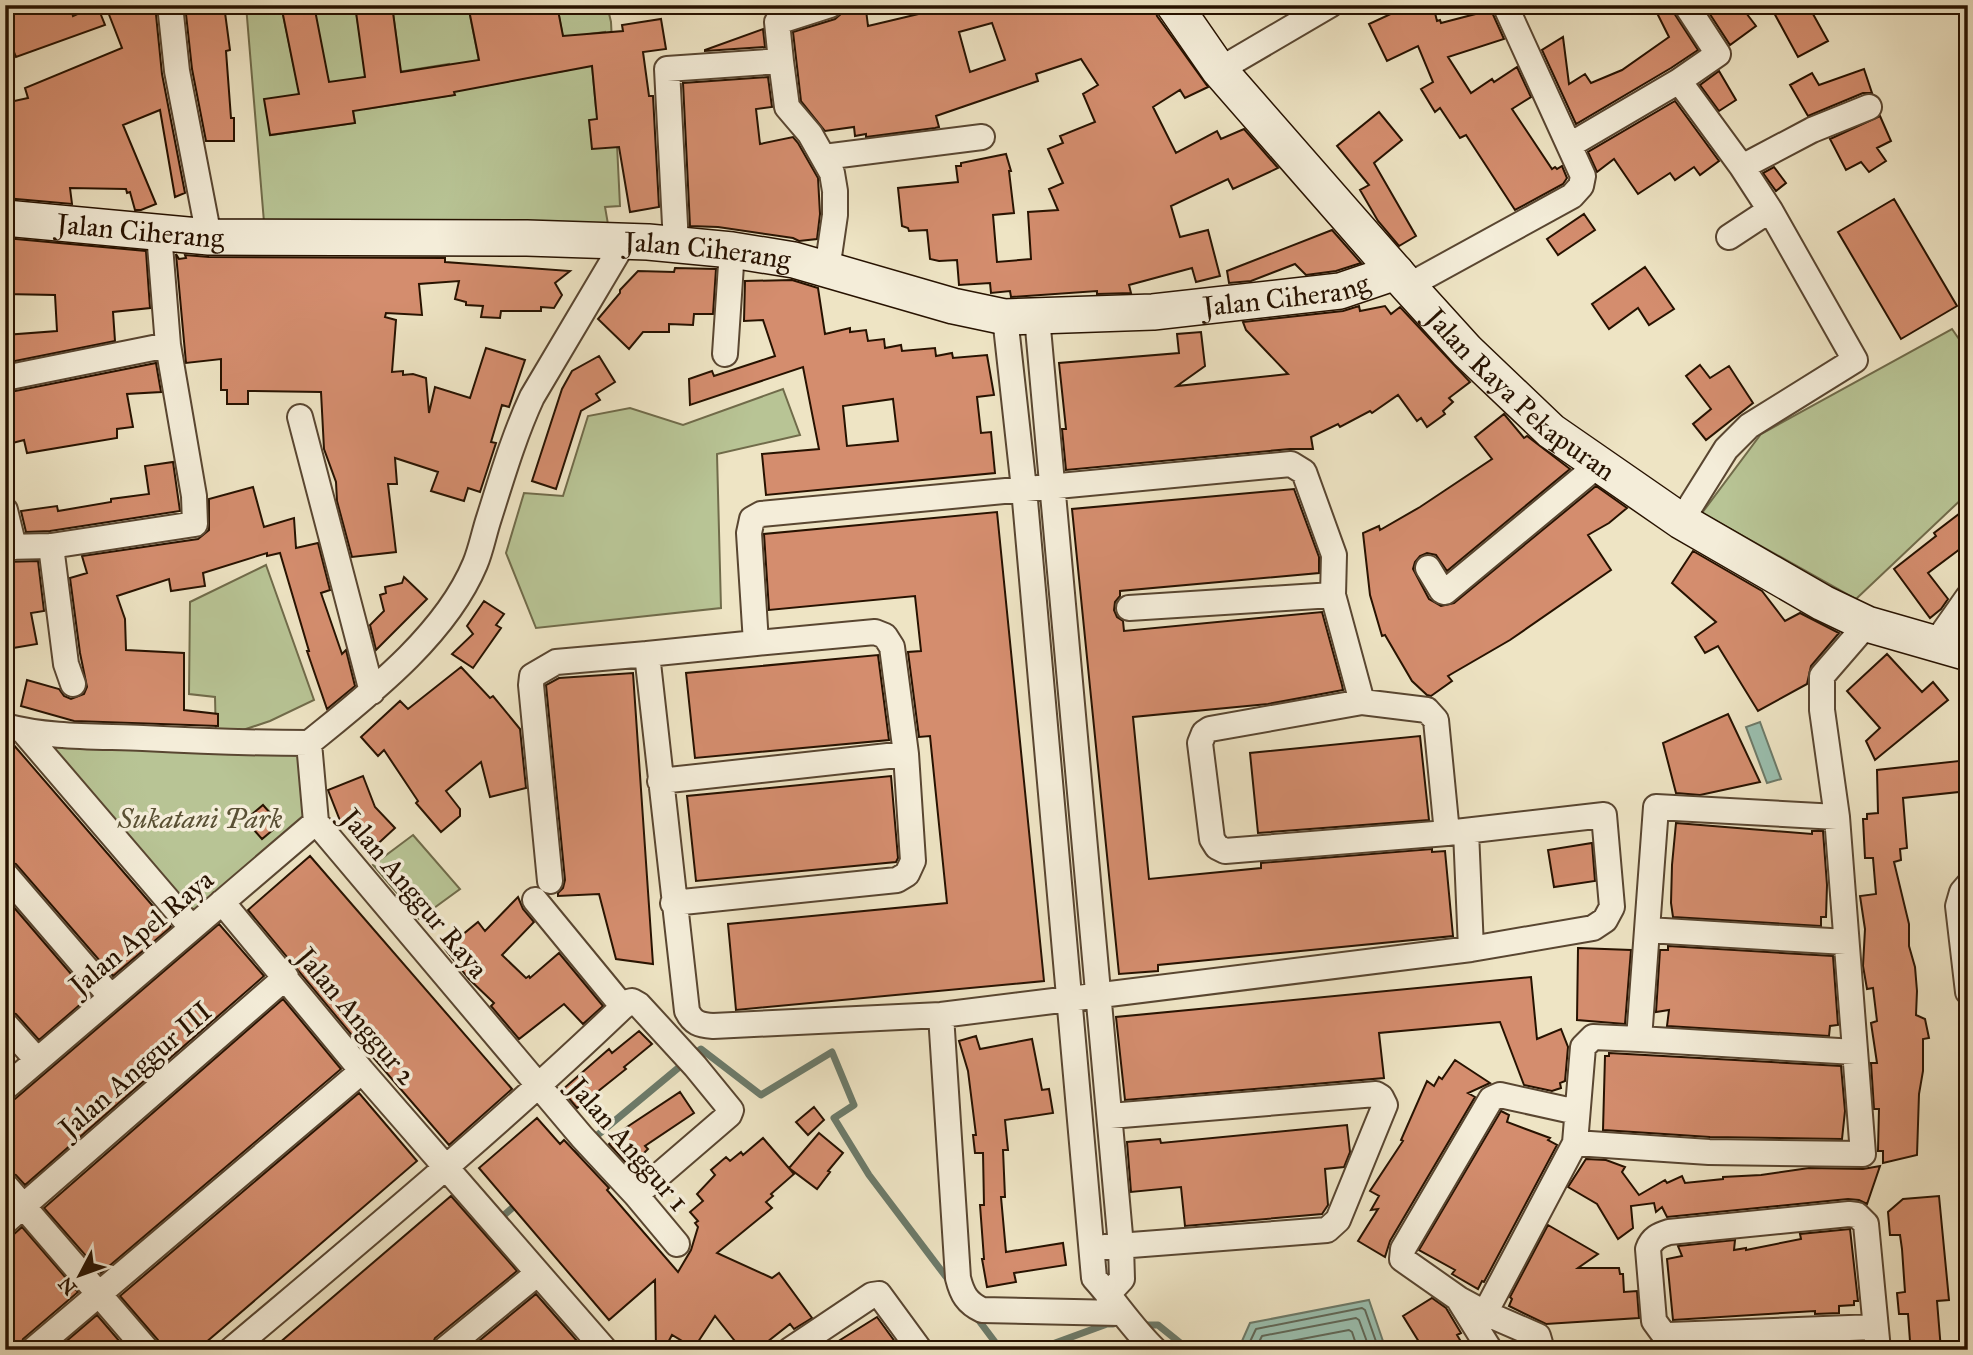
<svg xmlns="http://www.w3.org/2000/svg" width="1973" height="1355" viewBox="0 0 1973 1355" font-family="'IM FELL Great Primer',serif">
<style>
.green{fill:#b8c495;stroke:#706b4a;stroke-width:2;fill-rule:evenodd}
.water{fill:#9abfaf;stroke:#6c7a69;stroke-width:2}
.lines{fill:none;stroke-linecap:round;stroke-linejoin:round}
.shore{stroke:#606858;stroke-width:2}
.stream{stroke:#6c7a69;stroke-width:7}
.building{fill:#d48d6e;stroke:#271200;stroke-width:2;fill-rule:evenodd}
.street-casing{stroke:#594631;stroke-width:28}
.secondary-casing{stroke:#271200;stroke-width:38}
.street{stroke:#f4edd9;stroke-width:24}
.secondary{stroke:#f4edd9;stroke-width:35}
.labels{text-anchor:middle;stroke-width:7;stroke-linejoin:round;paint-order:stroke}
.street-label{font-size:28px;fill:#271200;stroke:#f4edd9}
.park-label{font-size:28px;font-style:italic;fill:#5a5034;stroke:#f4edd9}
</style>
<rect width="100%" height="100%" fill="#eee4c4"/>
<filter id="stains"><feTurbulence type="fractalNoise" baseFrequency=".00286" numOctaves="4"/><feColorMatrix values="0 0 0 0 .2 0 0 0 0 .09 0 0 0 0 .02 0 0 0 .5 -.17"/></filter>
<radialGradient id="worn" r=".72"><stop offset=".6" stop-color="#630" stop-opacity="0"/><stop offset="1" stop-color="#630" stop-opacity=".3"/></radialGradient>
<!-- green -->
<path class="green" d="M246,5h35l14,67 19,-67h41l8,51 35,-5 -6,-46h76l16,81 85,-16 -12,-65h50l4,17 9,184 -15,1 4,23 -345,-8zM605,32v1l-9,75 -7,-74zM449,64l5,31 -89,14 -5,-31zM349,87l6,36 -84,12 -6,-35z
M1952,329l16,23v141l-112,106 -154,-86 59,-79z
M783,389l17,46 -83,19 4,154 -185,20 -30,-75 18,-60 39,3 25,-80 42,-8 53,17z
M266,565l48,135 -44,21 -54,18 -1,-42 -26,-3 1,-92z
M23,731l286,12 7,79 -125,105z
M413,835l47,54 -41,30 -46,-54z"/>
<!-- water -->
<path class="water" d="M1760,722l21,57 -14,4 -21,-56z
M1369,1300l17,50h-148l12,-27z"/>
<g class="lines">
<!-- shore -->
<path class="shore" d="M1246,1350l10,-21 106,-21 3,2 14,40
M1255,1350l7,-14 94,-18 3,2 11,30
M1267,1350l3,-5 79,-15 3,2 6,18"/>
<!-- stream -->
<path class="stream" d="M570,1158l131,-109 60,46 71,-43 22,53 -20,13 35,57 81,107
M478,1238l41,-36
M974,1314l27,36
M1139,1325h19l31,25
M1036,1350l71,-26h6"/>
</g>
<!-- building -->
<path class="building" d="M5,5h61l1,5 4,-1 2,7 24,-11 8,20 -89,32 -2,-5h-9z
M131,5h24l7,69 23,119 -10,4 -15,-87 -37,15 33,79 -15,6h-6l-5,-18 -3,1 -1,-4 -56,-1 2,16 -67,-6v-95l23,-5 -3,-10 97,-40 -14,-36z
M185,5h39l6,45 -4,1 5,67h3v23h-28l-14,-72z
M281,5h33l15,77 36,-5 -10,-72h37l9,67 78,-12 -11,-55h89l6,31 60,-5 -1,-6 39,-6 5,30 -23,3 6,44h4l6,111 -29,5 -11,-65 -27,2 -3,-29 8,-1 -5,-53 -138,26 1,3 -102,16 2,12 -85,12 -6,-36 35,-5z
M925,5h229l3,11 51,71 -23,11 -5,-8 -27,17 23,46 41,-22 4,8 23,-10 34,39 -45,21 -5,-10 -57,27 9,31 28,-7 12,46 -24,6 -4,-14 -63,17 2,8 -34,1v-3l-86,6 -1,-6 -19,2 -1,-10 -31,2 -2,-25 -18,1 -9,-2 -3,-29 -18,1 -1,-3 -6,-2 -4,-38 60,-6 -2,-16h5v-3l45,-9 5,17h-2l5,42 -21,2 4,47 34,-3 -3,-47 30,-2 -9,-21 14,-6 -15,-34 15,-6 -3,-7 35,-14 -12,-28 15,-9 -17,-26 -45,15 2,7 -102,35 3,11 -4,1 -69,9v-3l-11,2 -1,-9 -29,4 -24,-30 -8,-69 42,-13 7,-6 24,-3 2,16 59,-14zM992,23l13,37 -35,12 -11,-40z
M1410,5h23l4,16 3,-1 1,3 50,-13 13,29 -56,18 23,36 21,-14 2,3 23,-15 14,30 -19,12 40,60 3,-2 2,2 5,-3 5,12 -4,6 -48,26 -49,-75 -6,3 -20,-30 -5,4 -14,-23 12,-7 -15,-36 -31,15 -18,-37z
M1653,5h18l3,8 24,37 -27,18 -95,56 -34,-74 21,-13 6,47 16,-10 6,9 31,-13 47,-33z
M1704,5h36l16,21 -26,19z
M1782,5h26l20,36 -30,16 -25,-46z
M763,29l2,18 -60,4v-1z
M1864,69l8,24h-9l-55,23 -18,-31 22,-12 7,12z
M1719,71l17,29 -17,11 -19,-26z
M768,77l4,30 -16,2 4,35 33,-7 5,6 20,35 2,36 -3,25 -18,2 -6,-3 -75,-11 -28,-1 -7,-143z
M1675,101l44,60 -19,14 -6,-8 -19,13 -5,-7 -32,21 -24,-35 -17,13 -9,-20z
M1379,112l23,28 -28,23 42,73 -17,10 -21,-25 -18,-31 9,-5 -32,-39z
M1880,116l11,25 -14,7 9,13 -17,11 -8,-10 -15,8 -16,-31z
M1774,167l12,16 -10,8 -13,-18z
M1894,199l63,107 -56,33 -63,-107z
M1584,214l11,16 -37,25 -11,-16z
M1332,230l29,33 -25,8 -30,4 -11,-11 -44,17 -22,2 -2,-12z
M5,238l141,13 4,57 -37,4 2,29 -110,22v-28l52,-4 -2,-36 -50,-1z
M176,254l3,5 7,-1 -1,-3 24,2 236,1v4l125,9 -15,12 7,12 -8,13 -13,-1v4h-40l-1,7 -19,-1 2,-11 -17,-1v-3l-11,-3 4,-18 -40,3 3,31 -36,-2 -1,4 11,3 -4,52 11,-1v4l10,-1 13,4 3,35 6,-26 35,11 16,-50 39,12 -16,47 -7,-2 -11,37 5,1 -16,49 -12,-4 -4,13 -33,-10 7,-19 -43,-14 2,26h-9l8,68 -44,5 -15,-56 -1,-19 -12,-33 -3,-57 -73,-1v13h-21v-14h-6v-31l-35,4z
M1645,267l29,42 -25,16 -11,-17 -29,21 -17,-25z
M675,268l41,1 -3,45h-19l-1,11 -24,-1v8h-26l-14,17 -31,-30 22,-26v-3l18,-19 36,1z
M792,280l26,8 7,46 25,-6v4l16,-2 2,11 16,-2 1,9 16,-3 1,6 33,-3 1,8 16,-3 1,5 34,-3 7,40 -17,2 4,36 10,-1 4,41 -229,22 -4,-41 57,-5 -16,-82 -113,38 -1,-26 23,-8 2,5 61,-20 -12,-36 -19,1 1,-40zM893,399l5,42 -51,5 -4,-40z
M1359,306l1,5 25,-5 6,8 9,-7 70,75 -21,16 4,4 -10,9 2,3 -18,13 -6,-9 -4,3 -19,-26 -26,18 -2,-2 -30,16 -2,-3 -27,13 2,12h-23l-224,21 -4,-41h4l-7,-66 120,-10 -2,-19 24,-2 4,34 -28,20 111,-12 -42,-44 -3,-8 100,-11z
M599,356l16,26 -19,12 4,6 -19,11 -25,78 -24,-8 30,-92 10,-18z
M156,363l5,29 -34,2 6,33 -16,2v9l-90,15 -3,-13 -19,5v-52z
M1700,365l10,13 19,-12 24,37 -47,37 -13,-16 18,-15 -25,-33z
M1504,414l20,24 3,-2 43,33 -123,102 -11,-16 -9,-2 -7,3 -5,6 -2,7 16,30 12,7 13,-3 142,-117 31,22 -18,15 -21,12 23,35 -101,70 -62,36 4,5 -21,15 -4,-1 -15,-14 -27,-46 -3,1 -12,-41 -7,-62 16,-7 1,4 40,-23 72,-48 -17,-22z
M173,462l7,49 -130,20 -24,1 -5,-21 36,-5 1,5 53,-9v-3l38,-5 -4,-28z
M253,487l11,40 30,-9 2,30 22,-5 12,47 -9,3 21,61 4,-4 9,36 -28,23 -20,-58h2l-29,-98 -13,3v-3l-64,20 2,13 -34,5 -2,-12 -52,17 8,23 1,31 58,3v57l34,4v12l-144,-5 -53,-15 6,-26 32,9 5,7 7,3 13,-5 3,-7 -7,-34 -10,-75 17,-5 -5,-17 116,-17 11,-9v-31z
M1294,489l25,68v16l-199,18v5l-5,6 -1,8 3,7 6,4 1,10 198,-19 20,73 1,5 -75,14 -135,13 16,162 112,-11v-5l171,-14v3l13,-1 8,85 -295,29v6l-39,3 -47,-465z
M1968,507v36l-40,30 20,26 -7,10 -11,9 -36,-49 42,-33 -2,-3z
M997,512l47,469 -308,29 -8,-86 219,-21 -17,-167 -11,1 -11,-85 13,-1 -6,-55 -146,14 -5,-76z
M1693,551l69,40 23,30 15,-8 39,20 -28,33 -4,18 -49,27 -40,-65 -13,7 -10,-16 21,-15 -44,-39z
M38,561l6,50 -13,2 6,31 -30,5 -2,-12v-75z
M404,577l23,22 -51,51 -6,-25 14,-14 -4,-16 6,-2 -1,-6 17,-4z
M484,601l20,13 -8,11 5,3 -28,40 -21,-14 21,-20 -6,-8z
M1887,654l35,38 11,-10 15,18 -73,60 -9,-19 14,-13 -33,-37z
M878,655l11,85 -194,18 -9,-85z
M461,667l29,31 3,-2 27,33 6,59 -36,9 -9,-35 -35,29 14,18v7l-19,16 -25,-29 2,-2 -34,-51 -6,6 -17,-19 39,-36 8,8z
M633,673l7,102 13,189 -37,-5 -17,-65 -41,2v-3l5,-5 2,-8 -19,-195 13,-7z
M1728,714l32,68 -60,13 -24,-2 -13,-50z
M1420,736l9,84 -171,13 -8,-80z
M5,741l7,2 159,184 -58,49 -97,-112 -11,-4z
M1968,760v31l-65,7 4,50 -7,1 1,11 -7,2 15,62v22l6,21 2,24 -1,24 9,4 4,19 -6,1v32l-4,23 -2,61 -34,8v-12h-5l1,-42h-5l-3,-46h6l-6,-40 6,-2 -4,-33 -6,1 -4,-23 2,-37 -5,-33 16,-2 -3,-36h-8l-2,-39h4v-5l11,-1 -1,-43z
M363,776l12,31 20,21 -25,23 -27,-29 -2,1 -13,-33z
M891,776l7,82 -2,4 -200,19 -9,-85z
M263,805l17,19 -18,15 -17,-19z
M1676,823l136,11v-3h11l4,54 -1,32h-5v9l-148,-9 -2,-14 1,-38z
M1592,843l3,38 -41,6 -6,-37z
M310,856l202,233 -63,56 -83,-96 -1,2 -117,-141z
M5,897l85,99 -51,44 -23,-26 -11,-4z
M518,897l5,12 11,13 -32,33 24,23 3,-2 1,2 29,-25 44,53 -20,18 -19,-20 -45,35 -28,-33 3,-3 -25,-24 -24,-30 33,-27 7,9z
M219,924l45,52 -239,209 -9,-10 -11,-4v-68l10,-4z
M1668,946l165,10 5,69 -8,1 -1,10 -162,-10 2,-16 -13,2 4,-62h8z
M1578,948l53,2 -6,74 -48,-4z
M1531,977l6,62 24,-10 7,18 -3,34 -5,2 1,5 -9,3 -28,-6 -24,-63 -121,11 5,45 -259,22 -9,-83z
M283,999l58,70 -240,204 -57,-65z
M639,1031l13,13 -28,23 2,2 -49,39 -15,-18 47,-41 3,4z
M976,1036l4,13 52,-10 10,51 7,-1 4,24 -48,7 3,30h-5l2,47h-4l5,55 57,-9 3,22 -52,8 2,9 -29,5 -5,-28h2l-4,-54h4l-1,-52h-8l-2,-18h3l-8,-64 -9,-30z
M1609,1053l232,13 4,45 -3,28 -132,-2 -107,-7 2,-74h4z
M1455,1060l35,23 -22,10 7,4 -85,144 -5,16 -27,-16 20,-32 -7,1 8,-14 -9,-5 33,-50 -2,-1 26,-59 7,5 5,-9 3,2z
M680,1092l14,21 -49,33 3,3 -18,18 -21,-23 18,-17z
M359,1093l58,68 -220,189h-35l-4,-10 -38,-44z
M814,1107l10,13 -16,15 -12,-13z
M1501,1111l8,4 -2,7 43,16 -2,2 9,5 -73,137 -2,-1 -4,8 -26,-15 3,-4 -36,-20z
M537,1118l23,26 4,-4 45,48 -2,2 71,82 13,-22 7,-23 -3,-4 3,-2 -8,-9 13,-11 -6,-7 18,-19 -4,-5 15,-13 4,4 11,-9 2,3 20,-17 31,36 -23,20 2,2 -7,6 6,6 -55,45 55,25 7,-5 33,45 -18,11 -4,-5 -33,26h-15l-27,-34 -21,32 -22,-13 -8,15h-8l-1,-70 -46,40 -130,-152z
M1347,1125l3,27 -6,15 -19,2 3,36 -6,9 -137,12 -4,-39 -50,5 -4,-50 33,-3 1,4z
M819,1133l24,20 -15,18 2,1 -13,17 -28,-21z
M1586,1159l20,1 19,7 -3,5 17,23 26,-15 2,3 15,-7 3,7 38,-4v-2l38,-2 48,-7 54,1 17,-3 -13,38 -8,-4 -11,-1 -181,18 -5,-10 -6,5 -2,-9 -23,3 2,22 -15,11 -21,-35 -29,-17z
M451,1196l66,75 -82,67 -5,12h-159z
M1939,1196l10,104 -12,1 4,49h-25l-1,-9h-5l-2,-27h-9l-2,-21 8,-1 -3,-43 -2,-14h-10l-2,-23 15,-13z
M1548,1225l50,29 -20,14h41l1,6h3l1,18 13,-1 2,27 -93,6 -37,-18 3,-7 -2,-2z
M22,1227l56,65 -55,47 -4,11h-14v-113l9,-3z
M1850,1229l8,72h-4v4l-15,1v7l-24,1v-3l-142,9 -6,-61 15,-3 -4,-10 57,-6 -1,10 12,-2v2l55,-11 -1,-5z
M536,1294l49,56h-117z
M1432,1298l14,10 15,25 -4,2 9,15h-42l-21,-34z
M97,1315l30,35h-71z
M877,1317l24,33h-84l12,-8 3,3z"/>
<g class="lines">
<defs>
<path id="street" d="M170,5l7,66 32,166
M781,61l6,46 23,27 22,39 3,18v24l-8,55
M1219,70l111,-65
M1570,145l109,-64
M824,157l158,-20
M1742,167l70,-37 57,-23
M159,233l9,112
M1729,237l41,-27
M676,244l-9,-175 114,-8 -4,-39 53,-17
M1408,286l164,-90 9,-10 2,-10 -78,-171
M1005,317l19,172 70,789c21,23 38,50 61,72
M1037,317l84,929 1,33 -14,15
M725,354l7,-104
M5,378l163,-33 26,151 1,28 -144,22 -46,1
M300,417l72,275
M1291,464l13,8 30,83 -1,40 29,107 65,8 9,10 11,113 157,-18 8,92 -7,13 -12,8 -122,21 -530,66 -228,11c-14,-1 -20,-3 -26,-15l-40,-357 109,-11 -7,-110 3,-14 9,-5z
M5,510l9,37
M1681,521l45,-72 23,-23 106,-66 -85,-150 -28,-43 -63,-86 39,-27 -32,-49
M51,546l15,118 7,20
M1428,568l14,23 3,1 153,-127
M1129,608l204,-13
M1935,644l33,-47
M1362,702l-152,27 -6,4 -4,10 12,96 5,8 8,4 222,-18
M5,726c45,12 92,10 138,12 56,3 110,5 166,5
M23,731l168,196
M309,743l7,79 266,315 54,58 41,49
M309,743c59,-48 136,-107 166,-179 6,-14 9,-31 14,-46 13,-41 25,-82 43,-121l92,-155
M660,781l246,-27
M1837,817l-181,-10 -17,232 -46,-2 -10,10 -8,96 134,9 154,2 -26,-337 -15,-107v-34l45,-52
M1466,831l5,118
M5,874l105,122
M550,881l-19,-196 1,-9 24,-14 91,-8
M1968,885l-6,7 -4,14 10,86
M535,900l88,107
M222,902l140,169 243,279
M673,903l224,-23 10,-6 6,-13 -7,-107 -14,-107 -7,-11 -10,-4 -119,11
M1648,930l198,12
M941,1015l17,263c4,16 9,25 24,32l138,3
M5,1024l32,36
M1639,1039l216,13
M5,1088l311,-266
M1575,1143l-90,170 -26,-14 -57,-40 1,-10 88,-150 9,-4 77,17
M5,1185l142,165
M5,1222l281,-245
M1105,1247l222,-17 11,-10 47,-115 -4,-8 -5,-3 -266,22
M1459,1300l31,50
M1485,1313l53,23 2,7 -10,7
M1875,1327l-206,8 -7,-3 -8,-11 -6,-72c4,-11 11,-14 21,-17l180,-18 8,1 9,9 12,126
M33,1350l329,-279
M231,1350c135,-114 270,-226 397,-348l4,-1 7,4 56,61 36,44 -2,5 -93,80
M444,1350l94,-77
M790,1350l82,-55 7,-1 41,56"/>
<g id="secondary">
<path id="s1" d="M1174,5l45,65 189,216 59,65 84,80 130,90 142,82 44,21 101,29"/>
<path id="s2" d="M5,218l204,19 318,1 121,4 84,8 62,10 159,46 52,11 148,-5 187,-21 56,-19"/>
</g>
</defs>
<!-- street casing -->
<use href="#street" class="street-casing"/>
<!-- secondary casing -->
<use href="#secondary" class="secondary-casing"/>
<!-- street -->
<use href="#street" class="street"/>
<!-- secondary -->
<use href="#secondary" class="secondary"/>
</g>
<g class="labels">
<!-- street labels -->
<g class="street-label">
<text dy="10" stroke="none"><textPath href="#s2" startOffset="136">Jalan Ciherang</textPath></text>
<text dy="10" stroke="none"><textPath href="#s2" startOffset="704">Jalan Ciherang</textPath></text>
<text dy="10" stroke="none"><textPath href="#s2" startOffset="1292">Jalan Ciherang</textPath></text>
<text dy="10" stroke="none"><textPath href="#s1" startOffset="523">Jalan Raya Pekapuran</textPath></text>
<text transform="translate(415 893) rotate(50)" y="10">Jalan Anggur Raya</text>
<text transform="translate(141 932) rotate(-40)" y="10">Jalan Apel Raya</text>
<text transform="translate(357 1016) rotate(50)" y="10">Jalan Anggur 2</text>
<text transform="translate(135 1069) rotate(-41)" y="10">Jalan Anggur III</text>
<text transform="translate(629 1144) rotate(49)" y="10">Jalan Anggur 1</text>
</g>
<!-- park labels -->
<g class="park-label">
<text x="200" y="828">Sukatani Park</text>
</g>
</g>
<!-- margin -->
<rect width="1973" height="1355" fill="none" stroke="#eee4c4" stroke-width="28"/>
<rect x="7" y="7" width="1959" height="1341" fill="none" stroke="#271200" stroke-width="3.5"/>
<rect x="14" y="14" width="1945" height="1327" fill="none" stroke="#271200" stroke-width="2"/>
<!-- north arrow -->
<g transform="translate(80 1275) rotate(229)" stroke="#f4edd9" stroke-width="5" paint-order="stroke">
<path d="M0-5L12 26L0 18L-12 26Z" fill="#271200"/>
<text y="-10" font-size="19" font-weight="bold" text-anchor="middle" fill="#271200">N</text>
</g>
<rect width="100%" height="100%" filter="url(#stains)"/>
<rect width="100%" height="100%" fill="url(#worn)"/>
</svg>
